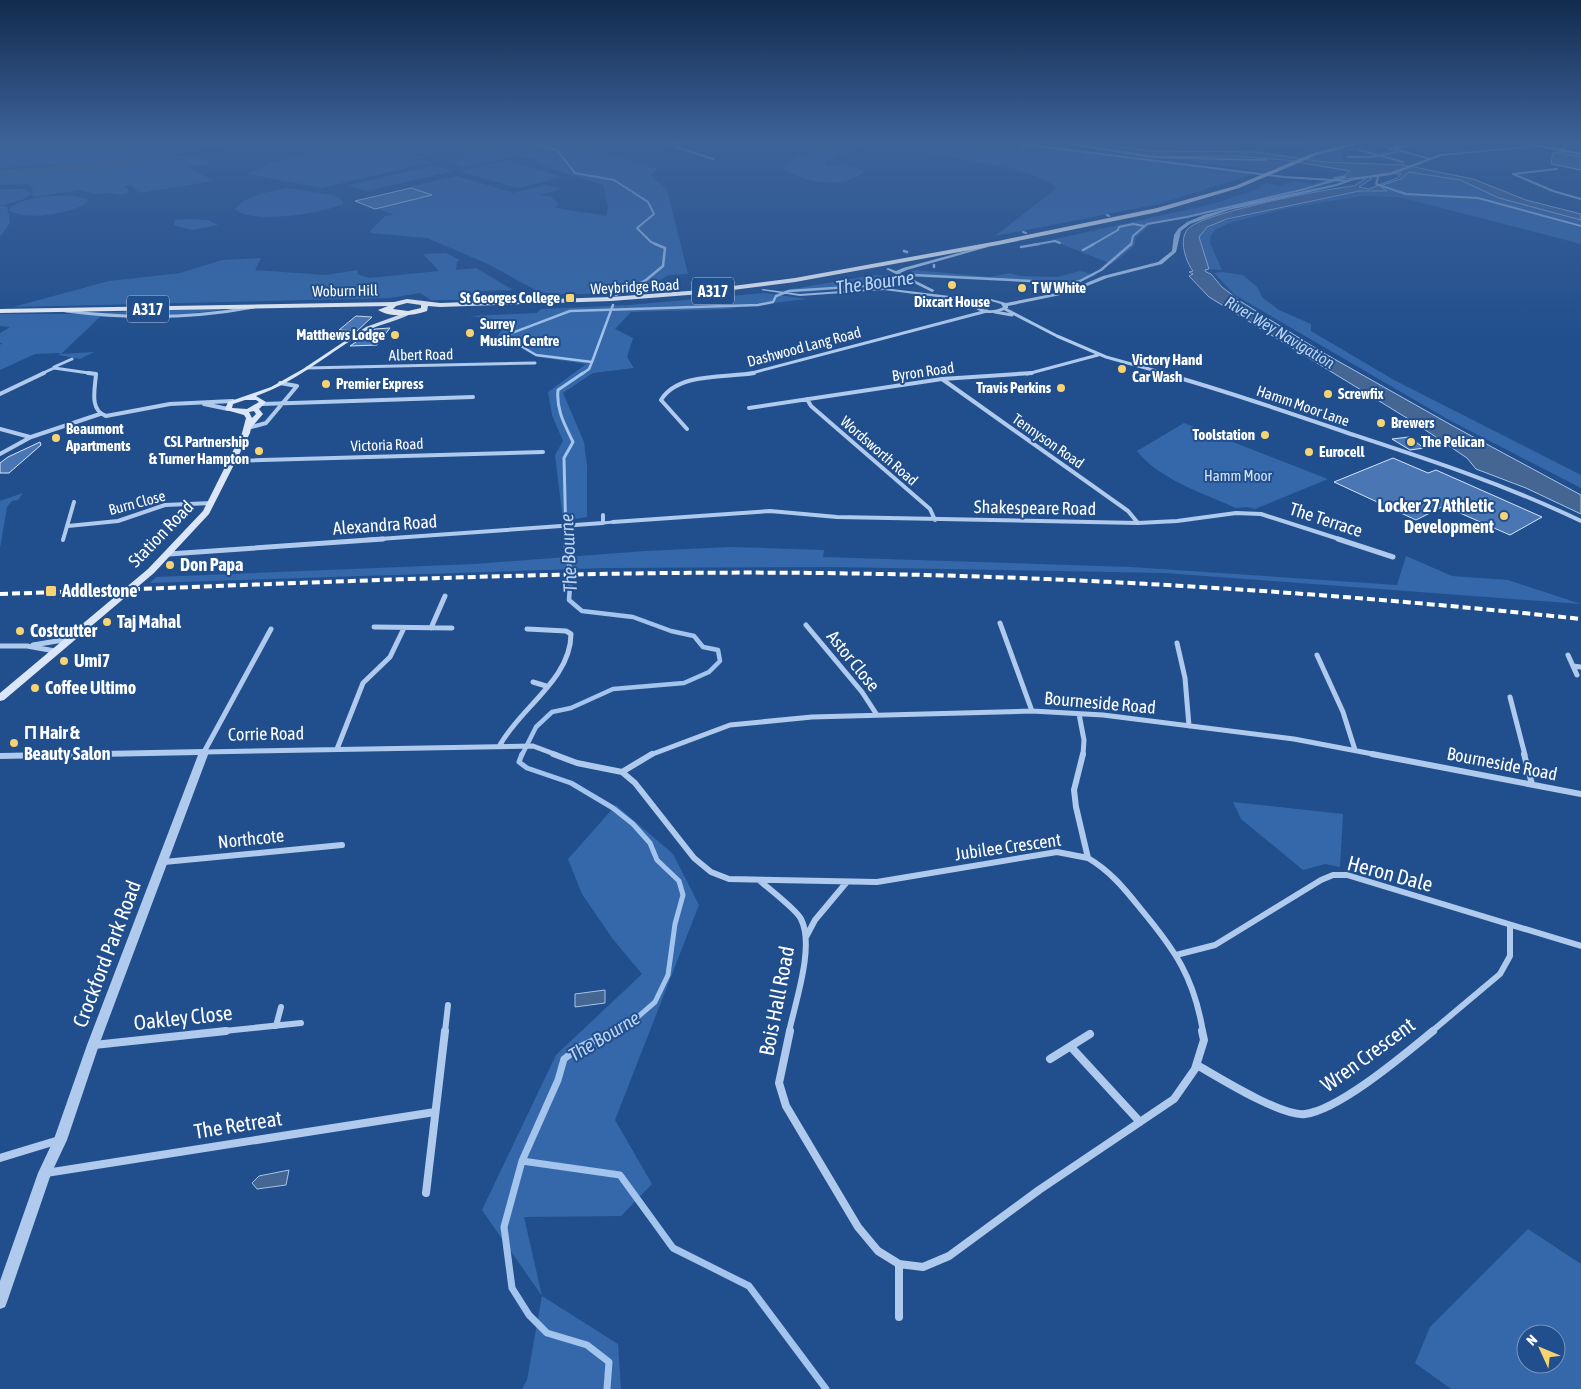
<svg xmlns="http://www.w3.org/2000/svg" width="1581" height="1389" viewBox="0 0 1581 1389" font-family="'Asap Condensed',sans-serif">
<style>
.green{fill:#3568aa;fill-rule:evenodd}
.water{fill:#456592;stroke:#a3c4ed;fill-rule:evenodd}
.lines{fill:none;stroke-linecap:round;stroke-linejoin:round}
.stream-far5{stroke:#a3c4ed;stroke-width:2}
.stream-far4{stroke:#a3c4ed;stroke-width:2.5}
.stream-far3{stroke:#a3c4ed;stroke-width:3}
.stream-far2{stroke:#a3c4ed;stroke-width:4.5}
.stream-far1{stroke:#a3c4ed;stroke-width:5}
.stream{stroke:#a3c4ed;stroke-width:7}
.river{fill:#456592;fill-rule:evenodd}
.building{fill:#4a77b4;stroke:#d4e4f9}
.pedestrian{stroke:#afcaec;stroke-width:3}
.minor-far5{stroke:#afcaec;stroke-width:2}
.minor-far4{stroke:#afcaec;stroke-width:3}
.minor-far3{stroke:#afcaec;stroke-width:4}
.minor-far2{stroke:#afcaec;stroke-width:5}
.minor-far1{stroke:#afcaec;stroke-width:6}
.minor{stroke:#afcaec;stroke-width:8}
.tertiary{fill:#afcaec;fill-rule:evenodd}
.secondary{fill:#dbe7f9;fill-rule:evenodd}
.primary{fill:#f4f8fe;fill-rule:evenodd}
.rail{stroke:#fff;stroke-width:4;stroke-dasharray:8 4;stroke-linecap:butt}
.poi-dot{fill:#f8d371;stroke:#214f8d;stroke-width:2}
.labels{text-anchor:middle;stroke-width:4;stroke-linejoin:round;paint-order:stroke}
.far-street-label{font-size:15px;fill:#fff;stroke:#214f8d}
.far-poi-label{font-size:15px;font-weight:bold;fill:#fff;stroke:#214f8d;text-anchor:start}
.far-park-label{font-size:15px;fill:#d4e4f9;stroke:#214f8d}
.shield{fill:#214f8d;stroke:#bccadd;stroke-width:1}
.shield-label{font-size:16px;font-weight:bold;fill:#fff}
.far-water-label{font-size:16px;font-style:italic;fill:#bbd4f3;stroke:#214f8d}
.poi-label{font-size:18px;font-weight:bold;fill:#fff;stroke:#214f8d;text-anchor:start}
.street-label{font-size:18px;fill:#fff;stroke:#214f8d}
.water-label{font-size:19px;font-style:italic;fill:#bbd4f3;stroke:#214f8d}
.near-street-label{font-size:21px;fill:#fff;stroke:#214f8d}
</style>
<rect width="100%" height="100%" fill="#214f8d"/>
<!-- green -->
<path class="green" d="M0,144h212l-87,17 -125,7z
M459,144h131l2,5 66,20 -8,6 17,15 21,84 -19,1 -34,19h-84l-14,-3 -49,-27 -61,-26 -56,-5 -1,-2 15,-15 9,-1 -17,-7 54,-13 -23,-8 49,-11 56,17 32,-8 17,4 -23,6 11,1 9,8 -4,3c17,5 34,5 51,9l2,-9 -5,-22 -66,-21 1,-4c-8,-2 -15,-4 -23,-3 -18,1 -46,16 -62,6l11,-4 -1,-10z
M828,144h39l-41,17 1,5 17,-2 21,7c-20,18 -59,13 -81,-2l11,-11z
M949,144h64l240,30 -94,30 -164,32 62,-48c-23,-21 -97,-28 -129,-35z
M436,145l20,4 -50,6 16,1 6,7 -106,25 -75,-14 24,-11 37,-10 74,-7 14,2z
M1359,146h7l-22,6 -2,5 4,5 -38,-3 20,-7z
M162,155c17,1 35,0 50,9l-24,2 24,15 -73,12 -7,-8 -8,1 4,3v4l-7,2 -13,-2 -13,1 -15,-4 -45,7 -4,-3 -9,6 -22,6v-17h23l8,4 2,-6 -6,-3 -27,1v-15l135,-8z
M1171,159h76l43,3 -24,10z
M507,160l56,17 -45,11 -59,-17z
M433,166l21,5 -88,20 -17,-6z
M1409,172l40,6 23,7 22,11 87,24v6l-37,-9 37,11v16l-182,-47 -38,-1 -72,12 -60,15 -14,7 -4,5 -1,8 12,27 -13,-1 -10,-32 8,-10 8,-4 144,-32 17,1c10,-9 24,-11 33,-20z
M1324,180l16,1 -144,35 -3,-1 -43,10 -14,12 -2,9 -22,18 -61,-24 162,-36 45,-15 8,-6 14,3 13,-5 20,3z
M287,188l46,7 9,5 1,4c-19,9 -92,21 -108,5 12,-15 34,-17 52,-21z
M75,196l12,3 1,3c-14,11 -64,20 -79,8 9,-14 50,-15 66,-14z
M0,206h7l3,17 -10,14z
M191,219l17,1 10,5 -26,5 -18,-5 1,-5z
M446,253l14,7 -3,2 -1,8 20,-2 37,22 -36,1 -3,9h-43l-11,-7 -30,5 -377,9 96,-26 71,-8 42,-13 39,-2 -6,12 70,5 33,-5 -1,4 12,4 70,-7 -16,-17z
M915,270l75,7 20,-4 10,3 37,1 23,-6 17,4 -29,12 -24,-4 -127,-6 -10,-3z
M1223,272l20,3 14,12 6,11 16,12 32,14v7l83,49 187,95v13l-132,-68 -214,-125 -21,-22z
M873,275l24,1 16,8c-19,4 -36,-1 -55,1 -27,3 -50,10 -77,6z
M765,293l41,6 -80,10 -95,3 -16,17 18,9 -6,19 7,11 -41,5 -30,20 21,49 3,24v51l-24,4 -8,-66 8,-14 -11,-26 -4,-23 38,-28 -48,-7 -18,-11 -24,-8 8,-11 14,-5 -49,-6 68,-3 4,-4 88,-4z
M217,308l4,2 -44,5 -77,2 -39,37 33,-2 -14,7 -21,-4 1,-2 -25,1 -35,16v-25l2,-2h-2v-10l10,-6 -10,-1v-12h66z
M1184,423l144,56 -73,30 -8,-2 -11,1c-33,-15 -76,-28 -99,-57z
M23,493l-5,7 -6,1 -5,6 -7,41v-47z
M731,547l93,3 -1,7 307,10 267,18 9,-29 46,20 56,4 73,24 -416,-31 -333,-6 -227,1 -455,15 6,-6 318,-13 171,-13z
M1233,802l110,12 -3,53 -15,-3 -22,6 -62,-51z
M616,805l57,49 26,51 -84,215 37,64 -31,32 -97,1 18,79 76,48 3,45h-99l5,-9 15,-84 -60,-86 74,-155 86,-81 -30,-36 -30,-44 -14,-35z
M1528,1229l53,35v125h-130l-36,-26 15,-36zM1526,1334h30v30h-30z"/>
<!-- water -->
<path class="water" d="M1076,144h27l46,7 107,1 69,10 79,3 69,14 53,21 55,14v6l-82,-22 -39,-18 -51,-8 -8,7 -21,7 7,5h-28l-132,28 -20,8 -8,10 10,32 -4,1 1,2 5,2 11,13 18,14 80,50 133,75 128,69v19l-55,-26 -50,-19 -9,-11 -52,-35 -206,-126 -20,-21 4,-2 -4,-2 4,-1c-7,-9 -15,-32 -5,-42 13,-16 141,-41 166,-43l11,-7 -2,-2 -18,2 -12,-1 11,-2 6,-5 -65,-11 -50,-4 -77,1zM1387,173l14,1 -4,4 -28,11 -10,-2 12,-8v-3z
M605,990v13l-30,4v-13z
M289,1170l-3,15 -29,4 -5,-6 7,-7z"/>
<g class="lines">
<!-- stream-far5 -->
<path class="stream-far5" d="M532,144l25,6 18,23 39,7 34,22 6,12 -17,14 14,14 7,3
M668,144h9
M1071,144l79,13 116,3
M1021,145l5,2
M676,147l37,12
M1107,215l2,1
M1023,232l3,1
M1032,245l23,-4 5,2
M1092,245l26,-15 1,-3 14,-3 11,2
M1131,245l2,-9 14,-12 40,-7 118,-28 40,-12"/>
<!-- stream-far4 -->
<path class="stream-far4" d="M1021,247l18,-3
M1083,250l11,-6
M904,251l3,1
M934,265v2
M616,295l30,-15 17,-14 2,-18 -10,-4
M592,362l21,-57
M582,374l7,-5 3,-7 -56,-7 -32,-19 66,-25 188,-6 15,-3 3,-6 13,-5 76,-5 48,-11 118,6 34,4 15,-4 21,-11 30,-26"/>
<!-- stream-far3 -->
<path class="stream-far3" d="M566,540l-2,-82 9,-16c-8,-17 -17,-32 -15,-52l25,-17"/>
<!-- stream-far2 -->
<path class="stream-far2" d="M522,755l14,-28 16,-15 19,-4 42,-19 71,-6 25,-11 11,-11 -2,-11 -15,-3 -9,-11 -23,-5 -38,-14 -51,-6 -13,-11 2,-29 -5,-16v-16"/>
<!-- stream-far1 -->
<path class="stream-far1" d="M522,754l-3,8 8,6 44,15 42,25 20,16 17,19 7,17 22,21 4,14 -8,29 -7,51 -13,27 -24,21 -20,9"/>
<!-- stream -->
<path class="stream" d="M522,1161l98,14 53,73 76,38 77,103
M607,1389l2,-27 -22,-17 -40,-12 -18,-18 -17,-27 -8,-61 18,-66 36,-81 6,-21 16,-12 34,-16"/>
<!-- river -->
<path class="river" d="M206,144h24l-120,24 -110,8v-6l110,-8z"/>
</g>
<!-- building -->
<path class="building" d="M1557,152l24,5v13l-30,-6 2,-11z
M411,188l21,7 -57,14 -20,-8z
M356,316l16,1 -15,14 -18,-1z
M390,328l-13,17 -27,1 25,-17z
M1409,437l15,11 -14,2 -18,-11z
M40,442l1,3 -32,28h-9v-10l8,-6z
M1393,458l35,15 8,-3 106,47 -32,18 -66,-29 -28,14 -82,-38z"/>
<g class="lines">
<!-- pedestrian -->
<path class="pedestrian" d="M603,523l10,-1"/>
<!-- minor-far5 -->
<path class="minor-far5" d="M1022,144l262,33 64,4
M1265,144h37
M1389,149l27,-5
M1359,150l44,12
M1562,152l1,-4 7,-4
M1348,157h23l26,-5
M1557,169l-44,5 40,17 28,8
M1378,177l-2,7 30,10 72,4 103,28"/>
<!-- minor-far4 -->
<path class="minor-far4" d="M1005,309l52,27 49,21 61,17
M66,311c63,8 125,8 188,-4
M995,312l17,3
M54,367l18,-8
M307,368l228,-5
M41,374l13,-6 42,6
M748,374l239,-63
M1027,374l71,-19"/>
<!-- minor-far3 -->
<path class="minor-far3" d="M88,373l8,1c-1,15 -7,36 10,42l64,-12 63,-3
M1162,373c65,18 128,40 192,62 79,26 152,50 227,86
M942,379l186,132 10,12
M0,394l44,-21
M807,399l4,7 119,103 5,11
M204,404l24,5
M262,404l211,-7
M749,408l193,-29 90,-6
M248,428l18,-5 31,-37 -17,-3
M0,429l30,8
M687,429l-26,-29c17,-28 65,-22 93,-27
M0,454l31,-17 69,-23
M232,461l311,-9
M613,522l157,-11 67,6 301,6 39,-2 59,-8 25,1 81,26
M68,526l50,-5 47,-16 47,-2
M63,540l11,-38
M365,540l238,-17v-8"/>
<!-- minor-far2 -->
<path class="minor-far2" d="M1338,539l55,18
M169,554l214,-15
M1000,623l32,88
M806,625l56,67 15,23
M374,627l78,1
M431,628l14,-32
M271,629l-67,123 329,-6 24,9
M1177,643l8,35 4,48
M33,645l36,-6
M0,646h27l28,5
M1317,655l26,57 12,38
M1568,655l9,20
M1573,666l8,1
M533,682l13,4
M1510,697l15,58
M1079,714l5,26 -1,15
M500,745c20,-37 71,-66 71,-111l-5,-3 -39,-2
M337,749l26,-66 27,-26 14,-29
M650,755l80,-30 82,-8 220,-6 71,4 191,24 84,16"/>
<!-- minor-far1 -->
<path class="minor-far1" d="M553,754l24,9 45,9 13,11 59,75 17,14 18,7 148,3 180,-30 31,6 -12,-51 -2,-17 9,-36
M1372,754l209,40
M1524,754l8,30
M622,772l30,-18
M1088,858c22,13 36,30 52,50 35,42 54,69 63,124
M164,862l178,-17
M759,880c9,8 38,30 42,39 14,27 -6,84 -12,113
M806,937l9,-17 31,-37
M1176,955l39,-10 106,-65 12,-5h14l234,71
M276,1026l5,-19
M214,1032l87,-9
M445,1032l3,-27
M1431,1032l69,-58 10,-18v-30"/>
<!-- minor -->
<path class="minor" d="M790,1031l-11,52 7,23 72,121 20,24 21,13 24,3 26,-11 90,-66 135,-91 21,-30 9,-29 -2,-9
M94,1045l132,-14
M1071,1047l69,75
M1050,1059l40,-25
M1197,1065c21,12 85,52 108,49 34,-4 100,-60 128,-83
M0,1158l59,-18
M46,1173l389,-61
M426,1193l19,-162
M899,1264v53"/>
<!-- tertiary -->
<path class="tertiary" d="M1380,144l50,14 10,-4 92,-8 2,1 -93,9 -50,19 -37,5 -17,6 -108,24 -39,14 -9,7 -5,21 -14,12 -55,14 -37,15 -62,13v2c-12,7 -26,7 -36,-2l3,-4 -91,-12 -84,6 -39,-6 2,-1 37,5 84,-6 99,12 8,-1 15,4 61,-12 36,-15 55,-14 14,-11 2,-16 4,-6 9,-7 17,-7 48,-13 84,-18 17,-6 36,-5 38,-14 -54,-15zM991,301l10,3 2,3c-9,5 -18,4 -26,-1l2,-3z
M984,246l4,1 -81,23 -7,3 34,17v1l-2,1 -46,-23 2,-1 8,3 7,-3z
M204,749l5,3 -110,293 -32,95 -16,34 -44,128 -2,5 -5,2v-28l38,-108 16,-34 33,-94 111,-290 -198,4v-6z"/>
<!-- secondary -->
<path class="secondary" d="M1535,144l46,9v2l-57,-11z
M407,312l5,1c-13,8 -30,10 -43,17 -39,21 -70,51 -113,66l10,6 -7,7 4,5 -12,14 -1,5 -41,81 -55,59 -150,127 -4,1v-8l148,-124 55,-58 39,-78 4,-15 -2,-3 -18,-5 -1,-1 3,-7 43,-15 32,-18 63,-42zM245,400h11l3,2 -12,7 -15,-1 1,-4zM254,411l2,3 -4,4 -3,-6z"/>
<!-- primary -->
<path class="primary" d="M1349,144h10l-42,11 -78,33 -81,24 -160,33 -203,37 -94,12 -90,7 -171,6 -12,-1 -1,5c-14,5 -36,7 -49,-1l10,-4 -388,7v-4l394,-7 13,-3 33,4 171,-6 90,-7 94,-12 203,-37 159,-33 78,-22 78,-33zM407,303l14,2v3l-13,3 -15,-2 3,-3z"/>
<!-- rail -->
<path class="rail" d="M0,594c273,-9 546,-24 819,-21 255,3 509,19 762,46"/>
</g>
<!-- sky -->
<linearGradient id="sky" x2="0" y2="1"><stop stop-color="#122b4e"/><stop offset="0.42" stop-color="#3d639a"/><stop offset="1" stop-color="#3d639a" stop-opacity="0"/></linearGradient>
<rect width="1581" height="339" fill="url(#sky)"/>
<!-- markers -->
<g class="poi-dot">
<circle cx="952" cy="285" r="5"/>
<circle cx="1022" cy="288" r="5"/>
<rect x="565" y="293" width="10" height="10" rx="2.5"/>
<circle cx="470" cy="333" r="5"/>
<circle cx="395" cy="335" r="5"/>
<circle cx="1122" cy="369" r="5"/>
<circle cx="326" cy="384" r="5"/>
<circle cx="1061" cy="388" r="5"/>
<circle cx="1328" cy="394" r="5"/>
<circle cx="1381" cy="423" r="5"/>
<circle cx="1265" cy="435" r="5"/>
<circle cx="56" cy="438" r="5"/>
<circle cx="1411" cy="442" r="5"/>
<circle cx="259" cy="451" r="5"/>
<circle cx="1309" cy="452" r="5"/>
<circle cx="1504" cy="516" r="5"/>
<circle cx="170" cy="565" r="5"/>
<rect x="45" y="585" width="12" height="12" rx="2.5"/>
<circle cx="107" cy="622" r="5"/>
<circle cx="20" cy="631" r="5"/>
<circle cx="64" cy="661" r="5"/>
<circle cx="35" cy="688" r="5"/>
<circle cx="14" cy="743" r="5"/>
</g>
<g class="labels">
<!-- far-street labels -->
<g class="far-street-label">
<text transform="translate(635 287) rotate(-3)" y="5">Weybridge Road</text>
<text transform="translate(345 291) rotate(-1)" y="5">Woburn Hill</text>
<text transform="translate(804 347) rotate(-15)" y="5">Dashwood Lang Road</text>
<text transform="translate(421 355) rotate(-1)" y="5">Albert Road</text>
<text transform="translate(923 372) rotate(-8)" y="5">Byron Road</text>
<text transform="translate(1303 406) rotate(19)" y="5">Hamm Moor Lane</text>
<text transform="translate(1048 441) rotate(35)" y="5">Tennyson Road</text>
<text transform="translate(387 445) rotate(-2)" y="5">Victoria Road</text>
<text transform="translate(879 451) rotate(41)" y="5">Wordsworth Road</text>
<text transform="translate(137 503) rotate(-15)" y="5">Burn Close</text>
</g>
<!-- far-poi labels -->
<g class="far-poi-label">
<text x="1032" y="293">T W White</text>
<text x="560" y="303" text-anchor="end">St Georges College</text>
<text x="952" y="307" text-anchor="middle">Dixcart House</text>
<text x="480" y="329">Surrey<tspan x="480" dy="17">Muslim Centre</tspan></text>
<text x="385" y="340" text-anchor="end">Matthews Lodge</text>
<text x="1132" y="365">Victory Hand<tspan x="1132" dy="17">Car Wash</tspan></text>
<text x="336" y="389">Premier Express</text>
<text x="1051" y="393" text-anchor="end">Travis Perkins</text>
<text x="1338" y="399">Screwfix</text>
<text x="1391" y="428">Brewers</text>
<text x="66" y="434">Beaumont<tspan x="66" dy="17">Apartments</tspan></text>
<text x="1255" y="440" text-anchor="end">Toolstation</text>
<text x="249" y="447" text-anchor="end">CSL Partnership<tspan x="249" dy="17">&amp; Turner Hampton</tspan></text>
<text x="1421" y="447">The Pelican</text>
<text x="1319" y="457">Eurocell</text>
</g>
<!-- far-park labels -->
<g class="far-park-label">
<text x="1238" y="481">Hamm Moor</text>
</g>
<!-- shield labels -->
<g class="shield">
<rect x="692" y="277.5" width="42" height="27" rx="4"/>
<rect x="127" y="295.5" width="42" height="27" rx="4"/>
</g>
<g class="shield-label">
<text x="713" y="297">A317</text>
<text x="148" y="315">A317</text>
</g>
<!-- far-water labels -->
<g class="far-water-label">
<text transform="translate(1280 332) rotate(31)" y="6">River Wey Navigation</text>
</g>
<!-- poi labels -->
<g class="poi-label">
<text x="1494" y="512" text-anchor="end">Locker 27 Athletic<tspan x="1494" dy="21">Development</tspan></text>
<text x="180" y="571">Don Papa</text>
<text x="62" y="597">Addlestone</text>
<text x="117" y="628">Taj Mahal</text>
<text x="30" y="637">Costcutter</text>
<text x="74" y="667">Umi7</text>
<text x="45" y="694">Coffee Ultimo</text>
<text x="24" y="739">Π Hair &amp;<tspan x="24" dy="21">Beauty Salon</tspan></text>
</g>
<!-- street labels -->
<g class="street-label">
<text transform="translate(1035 508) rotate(1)" y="6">Shakespeare Road</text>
<text transform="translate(1326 520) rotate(18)" y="6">The Terrace</text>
<text transform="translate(385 525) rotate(-4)" y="6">Alexandra Road</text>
<text transform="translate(161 534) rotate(-46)" y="6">Station Road</text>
<text transform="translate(853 661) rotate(51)" y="6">Astor Close</text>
<text transform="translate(1100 703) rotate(5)" y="6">Bourneside Road</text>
<text transform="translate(266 734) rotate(-1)" y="6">Corrie Road</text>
<text transform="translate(1502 764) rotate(11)" y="6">Bourneside Road</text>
<text transform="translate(251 839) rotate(-6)" y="6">Northcote</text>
<text transform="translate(1008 847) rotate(-8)" y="6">Jubilee Crescent</text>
</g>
<!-- water labels -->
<g class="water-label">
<text transform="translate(875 282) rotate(-8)" y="7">The Bourne</text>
<text transform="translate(568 553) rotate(-93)" y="7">The Bourne</text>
<text transform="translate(604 1036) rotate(-31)" y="7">The Bourne</text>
</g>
<!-- near-street labels -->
<g class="near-street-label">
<text transform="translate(1390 874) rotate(15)" y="7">Heron Dale</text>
<text transform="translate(107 954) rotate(-69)" y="7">Crockford Park Road</text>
<text transform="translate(777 1001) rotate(-79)" y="7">Bois Hall Road</text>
<text transform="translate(183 1018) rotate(-6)" y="7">Oakley Close</text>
<text transform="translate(1368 1055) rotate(-36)" y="7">Wren Crescent</text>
<text transform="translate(238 1125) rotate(-9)" y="7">The Retreat</text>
</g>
</g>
<!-- north arrow -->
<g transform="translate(1541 1349) rotate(314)"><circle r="24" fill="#214f8d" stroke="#7a95bb"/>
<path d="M0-4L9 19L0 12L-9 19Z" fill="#f8d371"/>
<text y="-8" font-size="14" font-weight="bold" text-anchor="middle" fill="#ffffff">N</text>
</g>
</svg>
